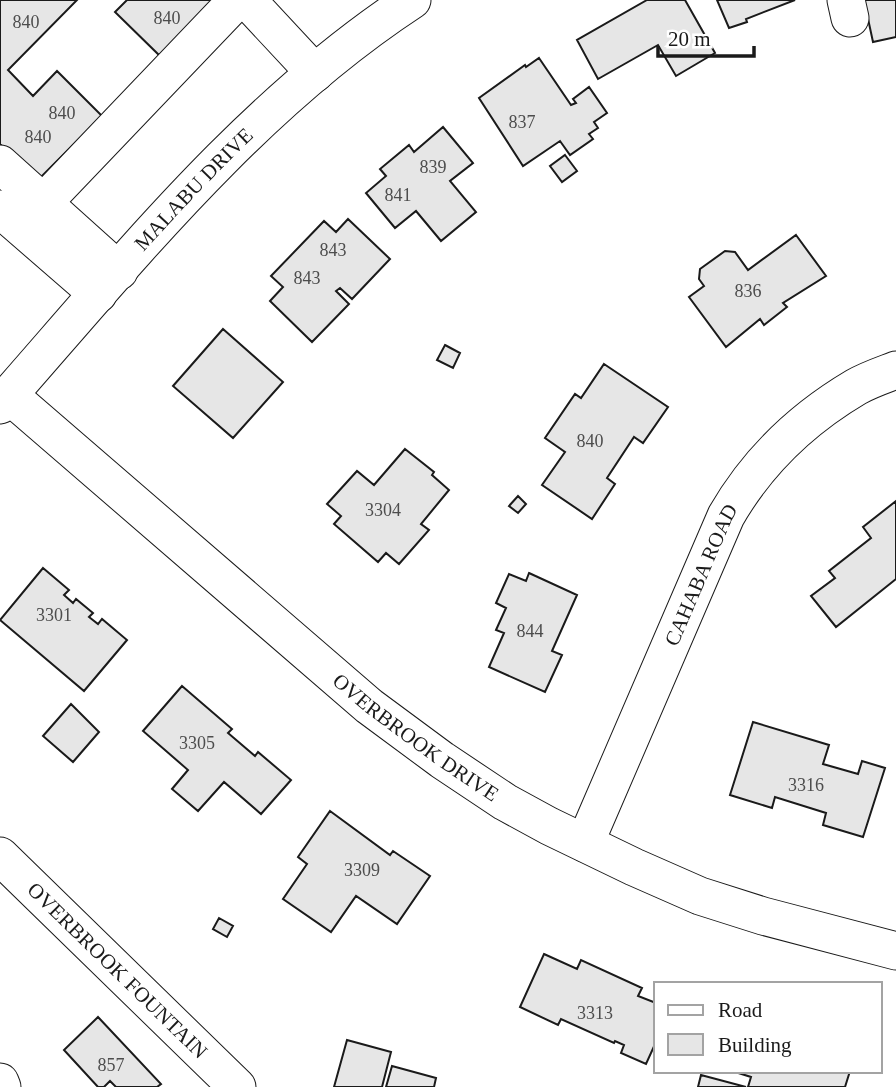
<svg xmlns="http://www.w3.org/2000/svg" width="896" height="1087" viewBox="0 0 896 1087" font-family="Georgia,serif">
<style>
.building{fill:#e6e6e6;stroke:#1a1a1a;stroke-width:2}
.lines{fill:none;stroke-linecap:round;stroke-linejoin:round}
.minor-casing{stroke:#1a1a1a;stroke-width:39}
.minor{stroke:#fff;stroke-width:37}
.labels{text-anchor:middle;stroke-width:5;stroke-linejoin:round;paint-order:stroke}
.number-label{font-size:18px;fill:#4d4d4d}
.street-label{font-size:21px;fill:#1a1a1a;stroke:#fff}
</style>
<rect width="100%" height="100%" fill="#fff"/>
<!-- building -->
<path class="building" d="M0,0h77l-69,70 25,26 24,-25 45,45 -65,65 -37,-37z
M127,0h89l-56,56 -45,-44z
M647,0h38l30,53 -39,23 -18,-31 -60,34 -21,-39z
M717,0h78l-49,19 1,3 -18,6z
M864,0h32v37l-23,5z
M539,58l32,47 5,-2 -3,-4 16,-12 18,26 -13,9 4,6 -9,6 4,5 -23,16 -10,-14 -37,25 -44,-68 46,-33 1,2z
M443,127l30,36 -23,18 26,31 -35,29 -25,-30 -21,17 -29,-35 20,-17 -6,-7 29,-24 5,7z
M565,155l12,16 -15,11 -12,-16z
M348,219l42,40 -38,40 -12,-11 -4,3 13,13 -37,38 -42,-41 13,-14 -12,-11 53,-55 12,11z
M796,235l30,41 -43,27 4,4 -23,18 -4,-6 -34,28 -37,-50 15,-11 -5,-7 1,-10 25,-18 10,1 13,18z
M223,329l60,53 -50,56 -60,-52z
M445,345l15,8 -7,15 -16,-8z
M604,364l64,43 -25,36 -9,-6 -27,41 8,6 -23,35 -50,-34 23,-33 -20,-14 30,-44 6,4z
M405,449l29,23 -2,3 17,15 -28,34 8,6 -30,34 -13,-11 -8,9 -44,-38 7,-8 -14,-12 30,-33 17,14z
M518,496l8,8 -8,9 -9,-7z
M896,501v78l-60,48 -25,-31 24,-18 -6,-7 42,-33 -8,-11z
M43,568l26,22 -5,5 9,8 3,-4 17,14 -4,4 9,7 4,-5 25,21 -43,51 -84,-71z
M529,573l48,22 -25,56 10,4 -17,37 -56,-25 15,-34 -8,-3 10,-22 -10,-5 13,-29 17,7z
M182,686l50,43 -4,4 27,23 3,-4 33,28 -30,34 -37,-32 -26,29 -26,-22 16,-19 -45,-39z
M71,704l28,28 -26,30 -30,-26z
M753,722l76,23 -6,19 35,10 4,-13 23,7 -22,69 -40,-12 3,-12 -51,-16 -3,11 -42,-13z
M330,811l60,44 3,-4 37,25 -33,48 -41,-28 -25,36 -48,-33 24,-35 -9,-7z
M219,918l14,8 -6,11 -14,-8z
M544,954l33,15 4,-9 61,28 -4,8 18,7v39l-10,22 -25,-11 3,-8 -9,-4 -1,2 -53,-24 -3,6 -38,-18z
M98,1017l63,67 -4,3h-41l-6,-6 -6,6h-6l-34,-37z
M347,1040l44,12 -9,35h-48z
M392,1066l44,12 -2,9h-48z
M732,1071h118l-5,16h-97l3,-10z
M701,1075l45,12h-48z"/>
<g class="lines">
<defs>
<g id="minor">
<path d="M247,0l68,73"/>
<path d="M846,0l4,18"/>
<path d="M0,164l119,107"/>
<path d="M43,203l194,-203"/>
<path d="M0,209l98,85"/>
<path id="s1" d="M9,395l360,311 73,54 63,42 44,24 85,41 66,29 63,20 133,35"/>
<path id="s2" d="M0,405c127,-144 250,-299 412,-405"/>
<path id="s3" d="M585,843l141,-327c31,-54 76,-97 130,-129 12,-7 27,-12 40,-17"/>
<path id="s4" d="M0,856l237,231"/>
<path d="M0,1082l2,5"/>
</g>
</defs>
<!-- minor casing -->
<use href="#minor" class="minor-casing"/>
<!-- minor -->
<use href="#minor" class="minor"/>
</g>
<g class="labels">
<!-- number labels -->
<g class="number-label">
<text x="167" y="24">840</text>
<text x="26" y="28">840</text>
<text x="62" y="119">840</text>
<text x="522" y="128">837</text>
<text x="38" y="143">840</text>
<text x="433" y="173">839</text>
<text x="398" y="201">841</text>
<text x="333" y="256">843</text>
<text x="307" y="284">843</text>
<text x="748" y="297">836</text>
<text x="590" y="447">840</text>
<text x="383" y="516">3304</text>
<text x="54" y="621">3301</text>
<text x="530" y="637">844</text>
<text x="197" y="749">3305</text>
<text x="806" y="791">3316</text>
<text x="362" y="876">3309</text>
<text x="595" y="1019">3313</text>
<text x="111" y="1071">857</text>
</g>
<!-- street labels -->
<g class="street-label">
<text dy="7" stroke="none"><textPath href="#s2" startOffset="290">MALABU DRIVE</textPath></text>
<text dy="7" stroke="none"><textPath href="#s3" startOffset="292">CAHABA ROAD</textPath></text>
<text dy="7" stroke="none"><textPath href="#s1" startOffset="532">OVERBROOK DRIVE</textPath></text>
<text dy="7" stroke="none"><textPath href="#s4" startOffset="164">OVERBROOK FOUNTAIN</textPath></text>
</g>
</g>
<!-- legend -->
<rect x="654" y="982" width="228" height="91" fill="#ffffff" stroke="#a3a3a3" stroke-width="2"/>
<rect x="668" y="1005" width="35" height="10" fill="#ffffff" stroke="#a3a3a3" stroke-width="2"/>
<text x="718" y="1017" font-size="21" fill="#1a1a1a">Road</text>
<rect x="668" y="1034" width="35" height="21" fill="#e6e6e6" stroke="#a3a3a3" stroke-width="2"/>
<text x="718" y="1052" font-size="21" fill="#1a1a1a">Building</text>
<!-- scale -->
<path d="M658 46v10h96v-10" fill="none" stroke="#1a1a1a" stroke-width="3.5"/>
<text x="668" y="46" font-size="21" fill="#1a1a1a" stroke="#ffffff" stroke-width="5" paint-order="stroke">20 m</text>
</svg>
